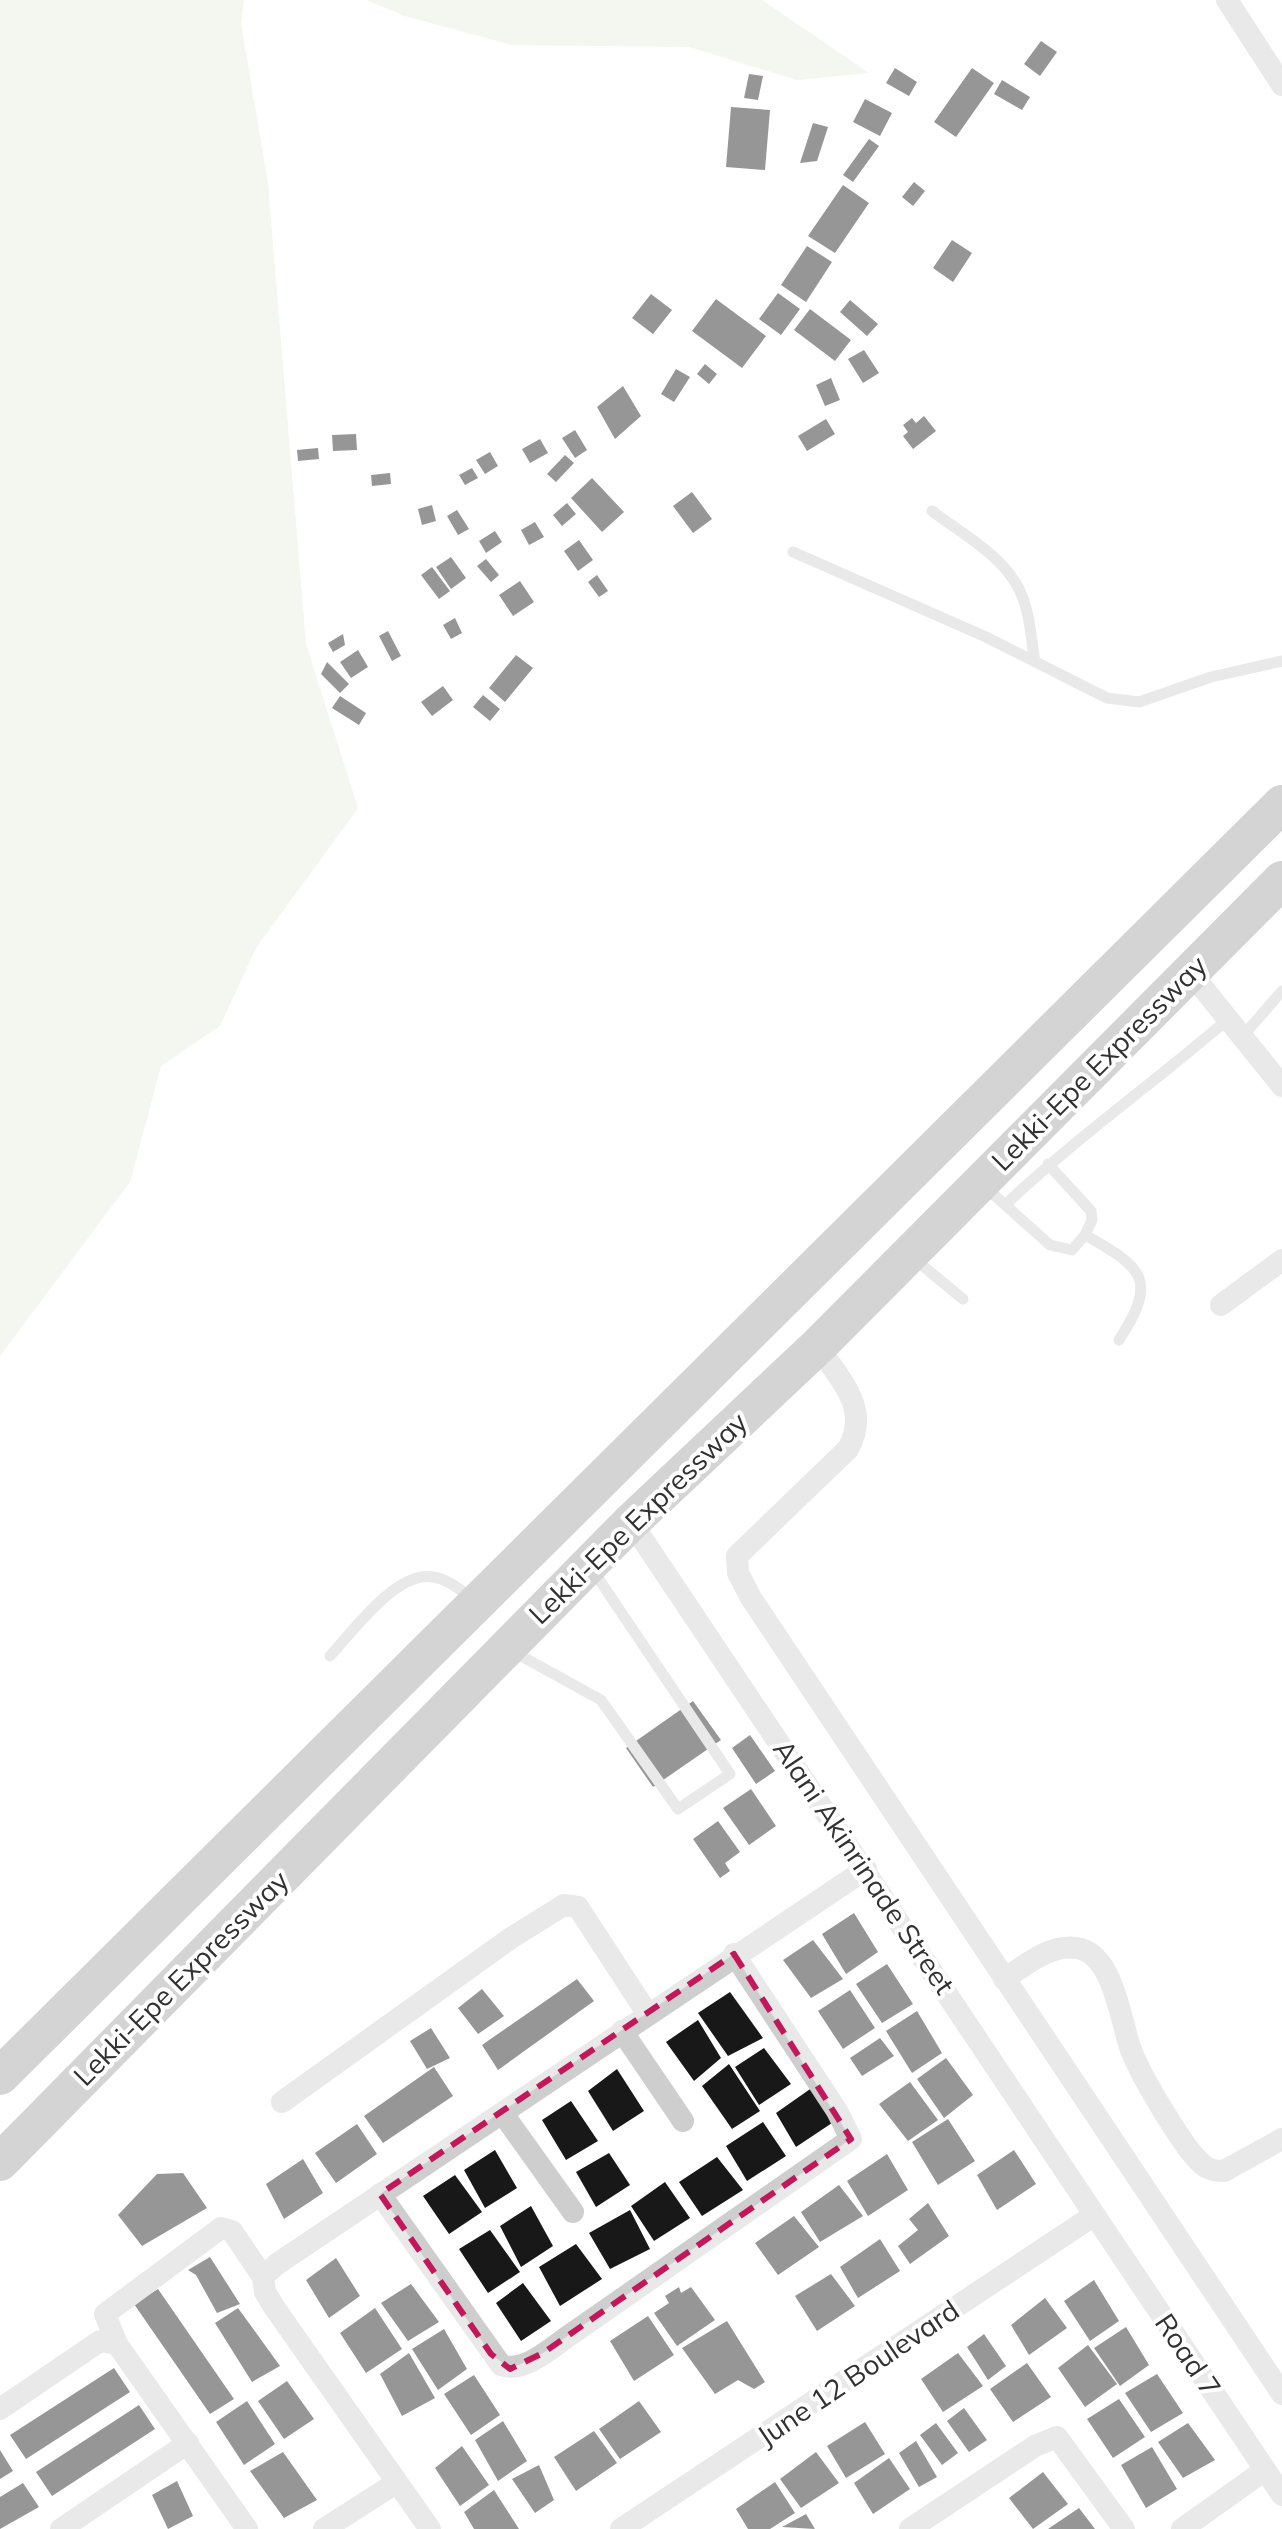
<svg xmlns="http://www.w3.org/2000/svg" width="1282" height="2529" viewBox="0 0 1282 2529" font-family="Mulish,sans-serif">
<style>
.green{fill:#e6ebdd}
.building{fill:#181818}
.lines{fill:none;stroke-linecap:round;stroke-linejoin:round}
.service{stroke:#cecece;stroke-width:11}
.minor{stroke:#cecece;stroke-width:22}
.trunk{stroke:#a0a0a0;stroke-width:38}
.marked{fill:none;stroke:#c2185b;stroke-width:6;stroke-dasharray:16 10;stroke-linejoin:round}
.labels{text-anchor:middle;stroke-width:8;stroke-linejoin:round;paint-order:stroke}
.street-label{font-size:28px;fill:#313131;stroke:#fff}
</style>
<rect width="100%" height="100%" fill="#fff"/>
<!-- green -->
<path class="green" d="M0,0h244l-3,23 27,161 38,460 52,164 -102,140 -36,78 -59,40 -31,116 -130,174z
M366,0h396l107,73 -72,7 -108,-33 -177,-2 -107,-29z"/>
<!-- building -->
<path class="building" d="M1041,41l16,11 -17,24 -16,-12z
M895,68l22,14 -8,14 -23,-13z
M972,68l22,15 -38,54 -22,-15z
M749,74l14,2 -5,24 -14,-2z
M1002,80l28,17 -8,13 -28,-16z
M865,99l27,14 -12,23 -27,-14z
M731,107l39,3 -5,60 -39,-3z
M813,123l15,4 -11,34 -17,2z
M869,139l10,7 -26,36 -10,-7z
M914,182l11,9 -12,15 -11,-9z
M843,185l26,18 -34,50 -27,-17z
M952,240l20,13 -19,29 -20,-14z
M807,246l25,16 -26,40 -25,-17z
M778,293l22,16 -19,26 -22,-16z
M651,294l21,16 -19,24 -21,-16z
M716,299l50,37 -24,32 -50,-37z
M850,300l28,24 -11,12 -27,-24z
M810,309l41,31 -16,21 -41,-31z
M864,350l15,23 -16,10 -15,-24z
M705,364l12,10 -8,10 -12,-10z
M676,369l14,8 -16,25 -13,-8z
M831,378l9,22 -15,6 -9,-21z
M623,386l18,30 -26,23 -18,-32z
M924,416l12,15 -23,18 -10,-13 5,-4 -5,-7 9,-7 4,5z
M826,419l9,15 -28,17 -9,-15z
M575,430l12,20 -12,8 -13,-20z
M356,434l1,16 -24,1 -1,-16z
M540,439l8,14 -18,10 -8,-14z
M318,448l1,11 -21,2 -1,-11z
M490,452l8,14 -13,8 -9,-14z
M565,455l9,8 -18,19 -9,-8z
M472,468l6,10 -13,7 -6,-10z
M390,473l1,11 -19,2 -1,-11z
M592,478l32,34 -22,20 -31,-34z
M692,492l20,27 -19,14 -20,-27z
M567,503l9,11 -14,12 -9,-11z
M432,505l4,16 -14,4 -4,-16z
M457,510l12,19 -11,6 -11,-19z
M535,522l9,15 -15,8 -8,-15z
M495,531l7,11 -16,11 -7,-12z
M579,540l14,20 -15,11 -14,-20z
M451,557l15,21 -15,11 -15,-22z
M486,559l13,16 -8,7 -14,-16z
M432,567l18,24 -11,8 -18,-24z
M597,575l11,16 -9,6 -11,-15z
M520,581l14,21 -21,14 -14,-21z
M455,618l7,15 -11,6 -8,-14z
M388,631l13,25 -9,5 -13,-25z
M343,634l2,11 -12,7 -5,-9z
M358,650l10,17 -17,11 -11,-16z
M516,655l17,13 -28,34 -16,-14z
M327,662l22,22 -9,9 -19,-19z
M443,686l10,14 -21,16 -11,-14z
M483,695l17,14 -10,12 -17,-14z
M340,696l26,17 -7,12 -27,-17z
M693,1701l28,39 -68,47 -27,-39z
M750,1735l25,36 -19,13 -24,-36z
M751,1789l25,37 -27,19 -26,-37z
M718,1821l22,31 -15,11 5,8 -10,7 -27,-39z
M854,1913l24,39 -32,22 -24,-40z
M813,1940l30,39 -32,19 -28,-38z
M887,1964l26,40 -31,19 -26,-39z
M577,1979l17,22 -96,69 -16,-25z
M482,1989l22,27 -26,18 -20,-26z
M850,1990l25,38 -32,21 -25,-38z
M730,1992l33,46 -35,18 -30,-43z
M917,2011l25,42 -30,20 -26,-42z
M698,2020l23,38 -27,23 -28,-39z
M431,2028l19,30 -23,11 -17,-28z
M880,2038l14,18 -32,20 -12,-18z
M764,2048l27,36 -32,21 -24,-38z
M946,2058l27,37 -29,23 -27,-39z
M729,2064l31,47 -28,18 -30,-43z
M434,2067l19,29 -70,47 -19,-27z
M617,2069l27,42 -31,20 -25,-40z
M910,2082l28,38 -30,21 -29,-37z
M813,2087l19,36 -36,24 -20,-34z
M571,2101l27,40 -32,19 -24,-40z
M948,2119l27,42 -37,24 -26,-43z
M763,2122l23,34 -39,25 -21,-35z
M357,2124l20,30 -41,29 -21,-30z
M495,2150l22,38 -32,20 -21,-38z
M1014,2150l22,34 -39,26 -20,-35z
M609,2153l21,32 -34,22 -20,-35z
M887,2154l21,36 -40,26 -21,-35z
M717,2157l26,33 -41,26 -23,-34z
M303,2159l20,34 -39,26 -18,-35z
M183,2173l24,35 -65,38 -24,-31 39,-41z
M455,2175l27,37 -33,22 -26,-38z
M665,2182l25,36 -36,23 -23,-35z
M839,2185l24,31 -43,26 -19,-30z
M928,2203l21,33 -39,28 -12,-18 20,-16 -9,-11z
M531,2206l22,40 -32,21 -21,-41z
M630,2210l20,39 -40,20 -21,-36z
M794,2216l25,31 -41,28 -23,-32z
M490,2230l30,42 -32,21 -29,-44z
M880,2239l20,32 -42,27 -18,-31z
M576,2244l26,35 -42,27 -21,-39z
M210,2257l30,47 -23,9 -21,-38 -8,-5z
M336,2258l24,38 -31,22 -23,-38z
M831,2274l24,32 -38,25 -22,-35z
M1094,2280l25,41 -29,20 -26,-40z
M523,2283l28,38 -30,20 -25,-38z
M411,2284l28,38 -31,19 -27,-38z
M679,2287l2,6 10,-6 24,33 -38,26 -23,-33 15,-10 -4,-7z
M158,2289l76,110 -24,15 -76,-110z
M1045,2298l22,30 -38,27 -18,-30z
M238,2308l42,58 -28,16 -37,-59z
M375,2308l27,41 -36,24 -26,-40z
M648,2316l26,39 -40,26 -24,-40z
M727,2321l38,61 -11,7 -16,-9 -23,14 -33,-46z
M1126,2327l23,38 -29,21 -26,-38z
M444,2329l23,40 -29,21 -26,-41z
M984,2334l22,32 -18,14 -21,-33z
M1088,2345l29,39 -32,23 -27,-39z
M409,2353l26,45 -33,18 -22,-42z
M958,2353l25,33 -40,26 -22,-33z
M1027,2363l24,34 -38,25 -23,-33z
M114,2368l16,24 -104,67 -16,-24z
M1157,2374l26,39 -32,19 -26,-39z
M474,2375l26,40 -29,20 -27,-41z
M287,2381l27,38 -30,20 -26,-38z
M1119,2399l26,38 -32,21 -26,-39z
M247,2401l28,43 -31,21 -28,-43z
M639,2401l22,31 -41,27 -21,-30z
M139,2405l16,24 -103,67 -16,-24z
M964,2408l23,32 -18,12 -22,-31z
M503,2421l24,40 -29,20 -23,-41z
M865,2422l20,32 -39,24 -19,-32z
M936,2423l22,30 -16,12 -22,-30z
M1188,2423l27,37 -32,18 -25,-36z
M594,2431l23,32 -41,28 -22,-34z
M916,2441l21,36 -18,10 -20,-34z
M462,2446l27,39 -29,21 -25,-38z
M1152,2447l25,42 -31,19 -25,-43z
M0,2450l13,21 -13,8z
M283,2452l34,48 -33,18 -34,-47z
M816,2452l23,31 -38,25 -21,-29z
M889,2458l21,31 -37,25 -19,-31z
M539,2465l15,35 -19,13 -23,-34z
M1043,2472l25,32 -35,25 -24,-31z
M177,2481l16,35 -25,13 -16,-34z
M775,2482l20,31 -25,16h-22l-12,-20z
M23,2483l16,24 -39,22v-32z
M494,2490l25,39h-45l-10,-17z
M1079,2508l16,21h-47z
M806,2514l9,15 -33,-2z"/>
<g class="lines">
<!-- service -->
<path class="service" d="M932,511c29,22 70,44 87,78 11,22 12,49 16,73
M793,552l193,85 121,61 32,4 72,-25 71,-16
M1242,1037l40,-46
M1048,1164l43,47 1,9 -7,15
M984,1186l66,59 22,5 13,-15c57,32 74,44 34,105
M1006,1204c70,-66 149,-122 222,-185
M912,1257l51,42
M514,1652l87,48 77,109 52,-35 -138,-205
M330,1656c23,-25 66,-85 103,-79 15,2 27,13 39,21"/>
<!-- minor -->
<path class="minor" d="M1227,0l55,85
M1190,972l92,114
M1221,1305l61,-45
M818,1346c22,35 53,62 30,103l-111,107 1,17 13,25 531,796
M631,1522l651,973
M1004,1979c22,-14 49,-38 77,-30 33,9 40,74 50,101 9,24 52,98 71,114 7,6 13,7 22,7l58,-32
M622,2031l61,90
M282,2102l229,-164 53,-33 14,2 69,106
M503,2114l70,98
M380,2194l121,171c23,9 51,-18 69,-30l281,-196 -14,-28 -103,-157
M117,2344l-12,-30 116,-86 11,3 31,46
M0,2409l100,-68 17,3 130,185
M61,2529l127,-86
M324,2529l72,-46
M430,2529l-156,-222 -9,-15 -2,-15 14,-13 589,-395
M621,2529l472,-313
M910,2529l125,-83 22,-9 67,92
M1182,2529l83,-59"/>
<!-- trunk -->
<path class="trunk" d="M0,2076l1282,-1272
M0,2162l631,-640 187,-176 464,-466"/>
</g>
<!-- marked area -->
<path d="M0 0H1282V2529H0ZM734,1954l117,185 -308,214 -33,16 -19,-15 -111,-160z" fill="#fff" fill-opacity=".55" fill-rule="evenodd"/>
<path class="marked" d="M734,1954l117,185 -308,214 -33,16 -19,-15 -111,-160z"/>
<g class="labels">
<!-- street labels -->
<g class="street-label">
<text transform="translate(1099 1063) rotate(-45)" y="10">Lekki-Epe Expressway</text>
<text transform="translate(638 1518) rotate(-44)" y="10">Lekki-Epe Expressway</text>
<text transform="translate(864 1867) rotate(56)" y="10">Alani Akinrinade Street</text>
<text transform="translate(181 1978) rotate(-45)" y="10">Lekki-Epe Expressway</text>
<text transform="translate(1188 2355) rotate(56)" y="10">Road 7</text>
<text transform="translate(858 2373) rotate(-34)" y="10">June 12 Boulevard</text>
</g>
</g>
</svg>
